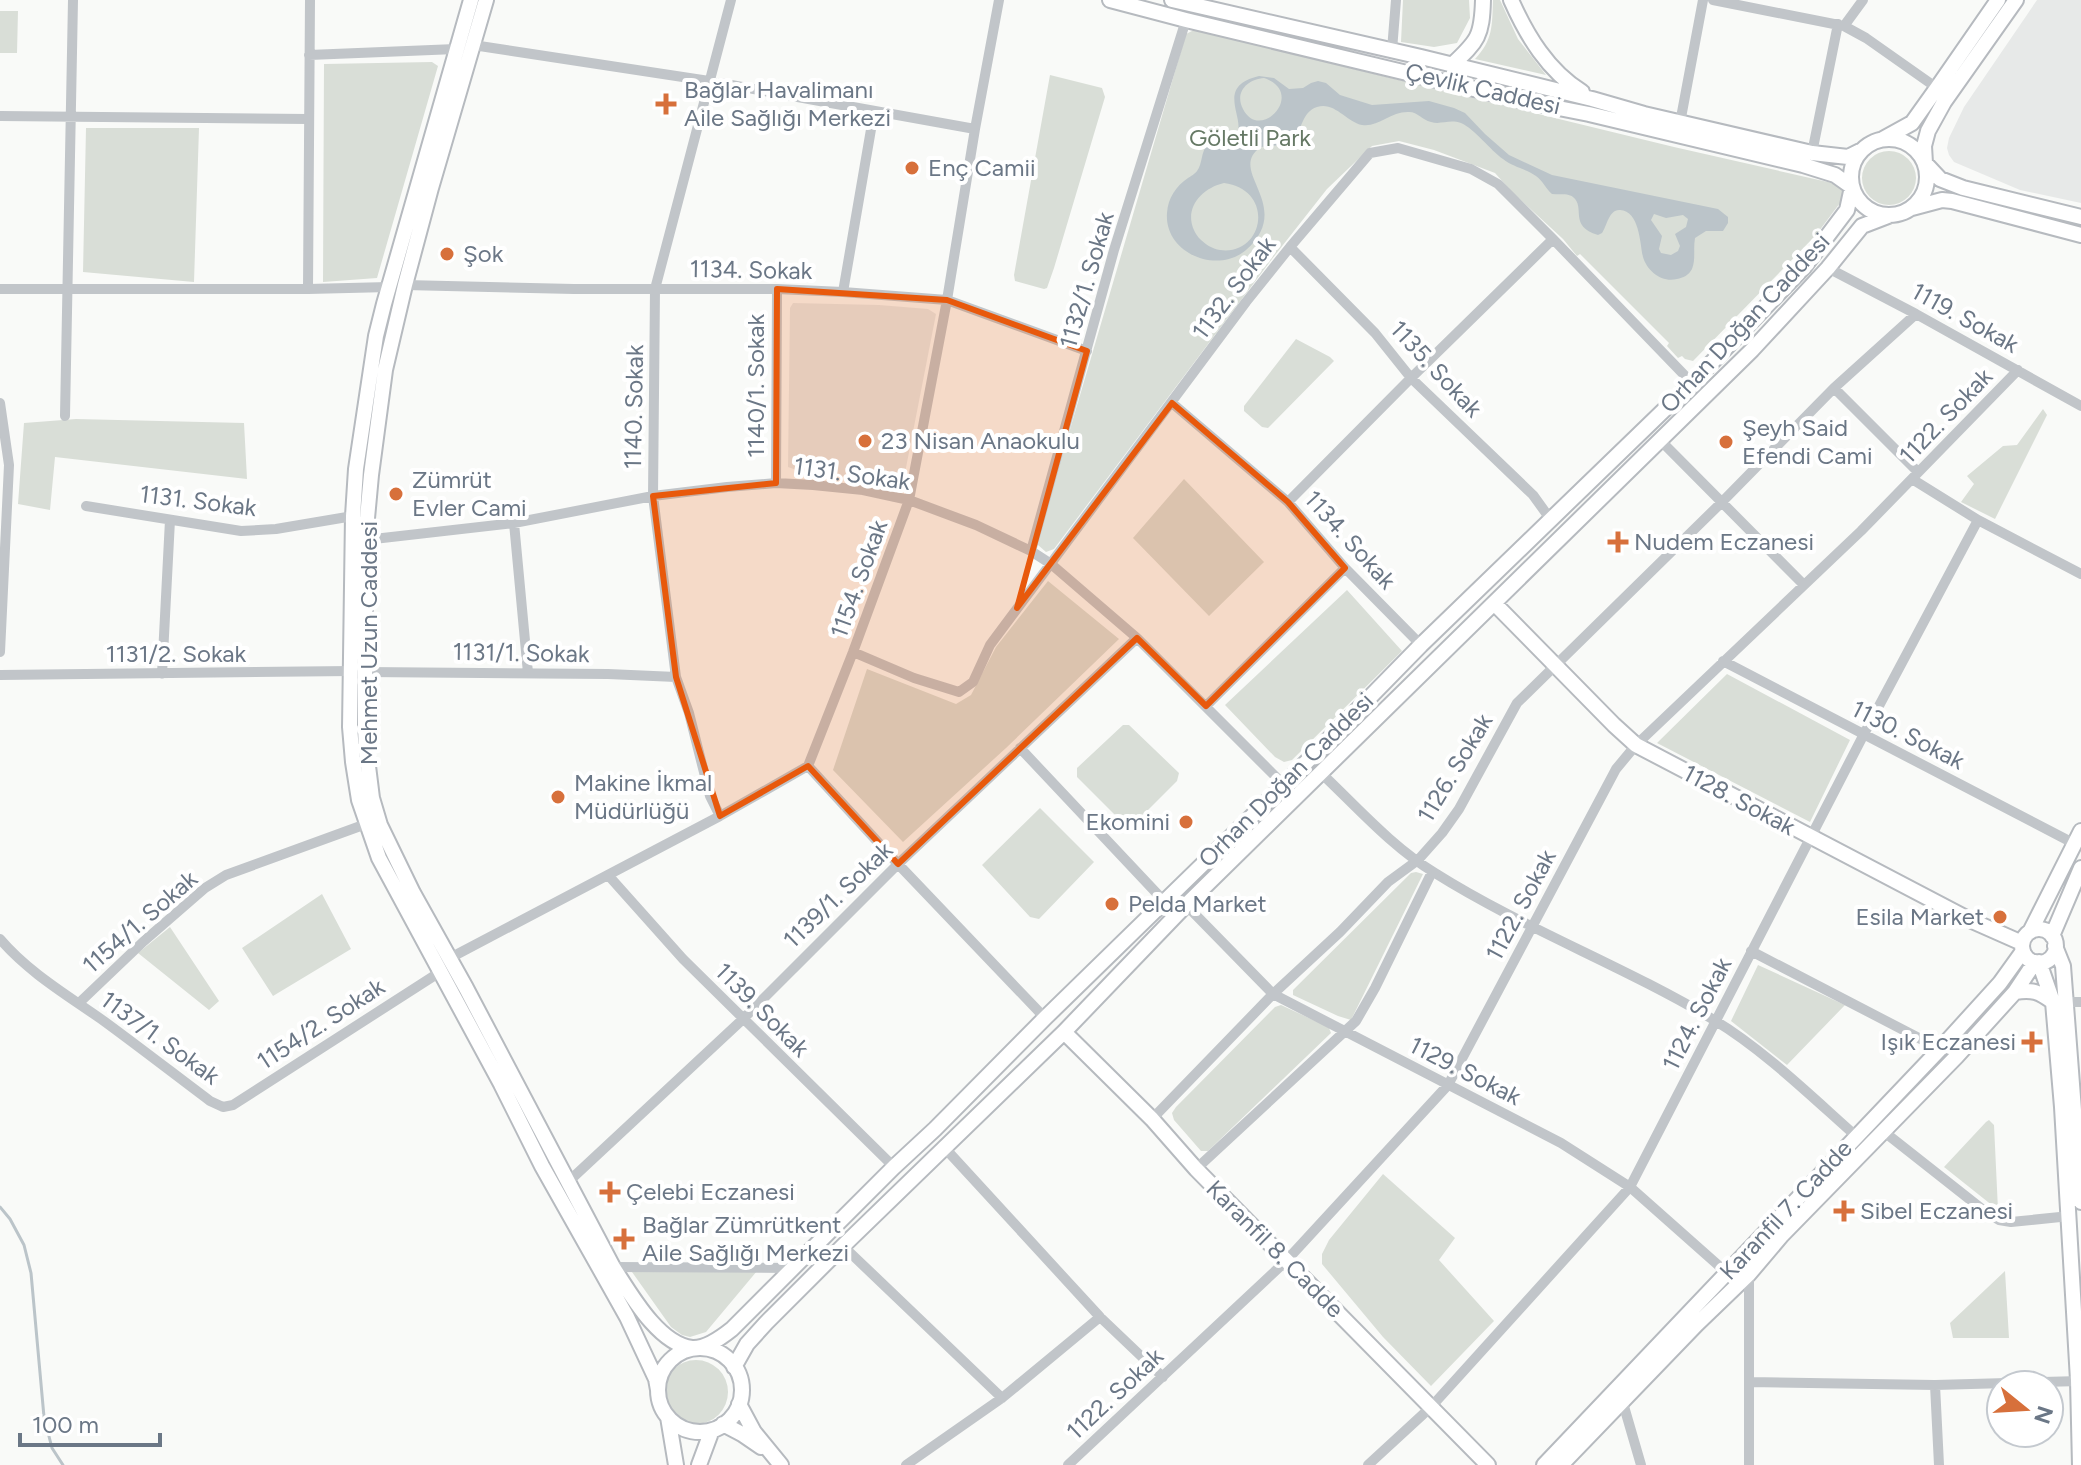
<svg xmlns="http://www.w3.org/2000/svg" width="2081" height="1465" viewBox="0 0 2081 1465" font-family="Figtree,sans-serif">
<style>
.built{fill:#e7e9e8}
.green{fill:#d9ded7}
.water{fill:#bbc4c9;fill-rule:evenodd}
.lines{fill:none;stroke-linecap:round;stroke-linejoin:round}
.stream{stroke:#bbc4c9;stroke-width:3}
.secondary-casing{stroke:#b6babf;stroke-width:18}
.street{stroke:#c1c5c9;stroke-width:10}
.secondary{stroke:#fff;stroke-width:14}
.marked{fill:#e8590c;fill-opacity:0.2;stroke:#e8590c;stroke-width:6;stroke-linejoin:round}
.poi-dot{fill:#d7703b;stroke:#fff;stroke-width:3}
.labels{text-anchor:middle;stroke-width:8;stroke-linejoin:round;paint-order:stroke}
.street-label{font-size:24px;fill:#6b7786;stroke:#fff}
.poi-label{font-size:24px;fill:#6b7786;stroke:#fff;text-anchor:start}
.park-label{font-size:24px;fill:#667965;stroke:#fff}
</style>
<rect width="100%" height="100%" fill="#f9faf8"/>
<!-- built -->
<path class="built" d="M2037,0h44v203l-61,-13 -66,-28 -5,-7 -2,-7 2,-10 15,-31z
M793,303l86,2 49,4 8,5 -33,169 -10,4 -82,-17 -12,1 -11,-4 2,-159z"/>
<!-- green -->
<path class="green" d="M1403,0h66l1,18 -13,25 -23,4 -33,-5z
M1493,0h7l18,39 28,36 -71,-16c18,-19 17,-33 18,-59z
M0,11h18l-1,42h-17z
M1194,30l480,117 167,38 3,9 -4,9 -24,32 -123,126 -8,-2 -3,-3 -4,2 -11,-12 2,-3 -89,-89 -3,2 -14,-17 -51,-47 -17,-19 -61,-23 -35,-9 -27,5 -45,43 -55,70 -218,290 -8,3 -8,-7 1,-10 147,-501z
M432,62l6,4 -61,212 -54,4 1,-218z
M1050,75l52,13 3,9 -51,171 -7,20 -3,1 -29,-8 -1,-6z
M86,128h113l-5,154 -111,-10z
M1862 178a27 27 0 1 1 54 0a27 27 0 1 1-54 0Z
M1296,339l34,18 4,4 -66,67 -6,-1 -18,-16v-5z
M2043,409l4,6 -52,104 -34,-17 13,-18 -7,-8 36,-30 14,-1z
M76,419l168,4 3,56 -192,-22 -5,53 -32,-6 6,-81z
M1184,479l80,83 -55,54 -76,-78z
M1048,581l71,58 -113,109 -103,94 -70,-72 34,-101 89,35 15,-9 25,-48z
M1347,590l55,61 -110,109 -8,2 -9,-5 -50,-52z
M1727,674l123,66 -40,82 -153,-79z
M1123,725h6l50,48 -2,8 -45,45h-6l-49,-49v-9z
M1040,808l54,54 -55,57 -9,-2 -48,-52z
M1416,872l7,2 -72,146 -13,-4 -45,-21v-5l118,-117z
M322,894l29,55 -78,47 -31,-48z
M170,927l49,74 -10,9 -71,-57z
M1758,965l87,40 -58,60 -56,-44z
M1281,1005l43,20 5,3 2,5 -123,118h-7l-27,-31 -2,-7 4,-6 99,-100z
M1989,1120l5,5 4,85 -54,-43 42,-45z
M1383,1174l72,64 -16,22 55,61 -63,65 -48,-49 -61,-73v-10l7,-14z
M757,1271l-51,61 -16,5 -8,-2 -11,-8 -39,-55z
M2005,1271l4,67h-56l-3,-15z
M664 1392a32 32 0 1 1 64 0a32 32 0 1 1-64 0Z"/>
<!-- water -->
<path class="water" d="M1259,76l15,2 15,11 14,-1 8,-5 7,-2 8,2 14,12 32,10 57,-4 25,7 11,5 20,21 24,21 43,20 166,34 10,8v6l-5,8h-17l-11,7c-2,11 1,21 -3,31 -3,6 -9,9 -15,10 -15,4 -30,-8 -34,-22 -3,-12 -3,-46 -23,-47 -11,-1 -13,16 -18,23l-4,2c-30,-9 -12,-28 -25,-38 -5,-4 -14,-2 -21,-3 -6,-5 -9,-13 -16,-18 -10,-7 -23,-9 -33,-17 -13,-9 -28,-30 -42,-36 -12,-4 -20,2 -30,-1 -9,-2 -13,-10 -22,-10 -18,-1 -32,16 -47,13 -15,-3 -28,-24 -45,-18 -16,5 -14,24 -26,33 -9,7 -19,5 -30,7 -36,24 35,58 -15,103 -29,25 -82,3 -79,-37 1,-15 9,-27 21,-35 2,-1 8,-5 9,-7 6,-8 3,-17 11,-28 8,-1 19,0 26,-6 17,-14 -23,-50 25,-61zM1264,78c43,15 -4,65 -21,31 -9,-17 5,-30 21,-31zM1224,183c52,7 40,73 -4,67 -8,-1 -15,-6 -21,-12 -19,-24 -1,-49 25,-55zM1654,214l12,4 17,-3 5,4 -2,8 -11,7 5,12 -2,5 -7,4 -10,-2 -2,-4 3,-13 -11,-16z"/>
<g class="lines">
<!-- stream -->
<path class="stream" d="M0,1207l10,12 14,26 7,28 13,144 8,31 11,17"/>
<defs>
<path id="secondary" d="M471,0l-87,304 -8,32 -20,133 -3,47 -3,211 3,35 6,38 20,58 122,226 41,82 85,151 29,62 2,11
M486,0l-55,188 -26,97 -20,85 -14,105 -6,65v185l1,25 6,48 8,27 33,68 53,95 147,279c17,26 45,77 79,81 14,1 30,-11 40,-19l162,-162 41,-38 110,-111 239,-233 137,-140 271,-262 112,-116 43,-57 5,-23 -17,-12 -32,-10 -214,-51 -61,-12 -342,-82 -76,-20
M1172,0l249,57 171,42 52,15 168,39 36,4 12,-6
M1511,0c16,36 37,71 71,92
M2016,0l-72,102 -16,29 -4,15 1,17 15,16 23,9 118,29
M1452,65c26,-24 30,-29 31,-65
M1851 177a38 38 0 1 1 76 0a38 38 0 1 1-76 0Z
M1883,139l29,-16 25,-35 61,-88
M1912,208l30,-8 10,1 129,34
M1494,603l120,122 22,20 334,175 52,23
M2022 946a17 17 0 1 1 34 0a17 17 0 1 1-34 0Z
M2030,932l51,-101
M2052,936l29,-68
M2055,946l8,20 18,236
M2039,962l14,40 9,105 16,273 2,85
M2015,992c18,-3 24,0 38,10
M1064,1032l88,87 44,50 292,296
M658 1390a42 42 0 1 1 84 0a42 42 0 1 1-84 0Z
M734,1367l13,-23 19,-21 77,-77 221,-214 122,-127 566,-555 76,-82 34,-42 26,-10
M739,1404l15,28 27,33
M668,1417l8,48
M723,1424l19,10 19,13
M699,1465l13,-35
M1544,1465l396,-416 60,-66 23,-32
M1561,1465l136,-141 52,-50 33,-39 175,-179 58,-64 20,-30"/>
</defs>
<!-- secondary casing -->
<use href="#secondary" class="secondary-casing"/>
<!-- street -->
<path class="street" d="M1713,0l131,26 22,12 71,50
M1844,26l19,-26
M473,45l236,36 266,48
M1392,50l4,-50
M309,55l147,-6
M0,116l308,3
M1680,123l23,-123
M1812,153l26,-129
M1290,247l85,86 36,45 122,117 18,25
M1828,268l88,46 165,92
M405,285l169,4h203l66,3 104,8 140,51
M0,289h308l81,-2
M308,289l2,-289
M843,292l31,-180
M1834,388l84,84
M0,403l9,62 -9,187
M1172,403l116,99 57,66 76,77
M65,416l8,-416
M1660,440l144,145
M1912,479l66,41 103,54
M776,483l1,-194
M1288,502l123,-124 142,-139
M86,506l155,25 35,-2 77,-13
M514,523l14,150
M365,540l149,-17 139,-27 74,-9 49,-4 37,2 50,5 46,10 67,25 55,26 20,13 86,74 147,147
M1031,551l83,-301 72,-230
M853,652l61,26 45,14 14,-10 17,-37 256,-343 44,-55 80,-94 28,-5 73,21 27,15 55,55 139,144
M1723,661l352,183
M366,672l242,2 68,3
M162,674l8,-154
M0,675l352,-4
M1206,706l139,-138
M1020,748l144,153
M808,766l90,98 147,154
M1321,773c36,34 71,74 114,100 89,56 189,93 279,147 50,30 99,78 142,116
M720,816l-10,-20 -21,-83 -13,-36 -23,-181 2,-207 76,-289
M608,875l75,84 211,208
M1186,905l87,89 288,149 69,44 97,86
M0,939c28,33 67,56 101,80 37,27 73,55 109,82l13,6 10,-2 207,-133
M1751,951l189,98
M450,958l270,-142 88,-50 45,-114 56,-152 38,-200 28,-171 24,-129
M2065,1002h16
M79,1003l65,-62 61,-53 21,-13 140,-51
M1152,1119l121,-125 67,-62 48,-50 30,-22 24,-27 17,-24 58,-106 204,-200 113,-115 82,-74
M1883,1131l104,82 12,7 12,2 59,-6
M943,1146l157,171 63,60
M1196,1169l160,-148 19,-33 57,-116
M568,1182l175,-163 155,-155 239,-226
M843,1246l159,152
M613,1267l179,1
M1749,1274v191
M1749,1382l186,3 146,-4
M1935,1385l4,80
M1623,1403l18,62
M906,1465l96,-67 98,-81
M1068,1465l218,-204 162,-176 168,-316 20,-24 225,-214 157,-161
M1368,1465l63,-58 199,-220 234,-453 114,-214"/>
<!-- secondary -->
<use href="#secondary" class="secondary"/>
</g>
<!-- marked area -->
<path class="marked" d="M777,289l170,11 140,51 -70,257 155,-205 116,99 57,66 -139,138 -69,-68 -239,226 -90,-98 -88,50 -44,-139 -23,-181 123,-13z"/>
<!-- markers -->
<g class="poi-dot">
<path d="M662 92h8v8h8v8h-8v8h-8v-8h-8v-8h8z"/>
<circle cx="912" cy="168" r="8"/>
<circle cx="447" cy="254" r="8"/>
<circle cx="865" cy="441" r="8"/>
<circle cx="1726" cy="442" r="8"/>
<circle cx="396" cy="494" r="8"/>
<path d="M1614 530h8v8h8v8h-8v8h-8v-8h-8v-8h8z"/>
<circle cx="558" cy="797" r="8"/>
<circle cx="1186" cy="822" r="8"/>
<circle cx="1112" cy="904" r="8"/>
<circle cx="2000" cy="917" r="8"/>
<path d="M2028 1030h8v8h8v8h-8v8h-8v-8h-8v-8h8z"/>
<path d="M606 1180h8v8h8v8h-8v8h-8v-8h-8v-8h8z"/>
<path d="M1840 1199h8v8h8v8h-8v8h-8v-8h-8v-8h8z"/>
<path d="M620 1227h8v8h8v8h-8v8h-8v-8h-8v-8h8z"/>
</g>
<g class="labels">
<!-- street labels -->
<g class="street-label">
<text transform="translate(1483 89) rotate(13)" y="8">Çevlik Caddesi</text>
<text transform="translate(751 270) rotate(1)" y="8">1134. Sokak</text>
<text transform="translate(1087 280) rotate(-74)" y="8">1132/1. Sokak</text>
<text transform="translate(1234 288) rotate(-53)" y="8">1132. Sokak</text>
<text transform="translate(1965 318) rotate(29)" y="8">1119. Sokak</text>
<text transform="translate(1745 323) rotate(-47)" y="8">Orhan Doğan Caddesi</text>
<text transform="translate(1436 369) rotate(47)" y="8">1135. Sokak</text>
<text transform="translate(756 386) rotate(-90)" y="8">1140/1. Sokak</text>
<text transform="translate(634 407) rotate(-89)" y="8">1140. Sokak</text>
<text transform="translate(1946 416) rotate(-46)" y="8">1122. Sokak</text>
<text transform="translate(852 474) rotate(8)" y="8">1131. Sokak</text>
<text transform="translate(198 501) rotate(7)" y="8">1131. Sokak</text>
<text transform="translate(1350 540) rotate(48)" y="8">1134. Sokak</text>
<text transform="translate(859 579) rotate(-70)" y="8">1154. Sokak</text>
<text transform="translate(369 643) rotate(-90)" y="8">Mehmet Uzun Caddesi</text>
<text transform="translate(521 653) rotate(1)" y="8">1131/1. Sokak</text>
<text x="176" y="662">1131/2. Sokak</text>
<text transform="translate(1908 735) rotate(27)" y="8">1130. Sokak</text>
<text transform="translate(1455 768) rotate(-59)" y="8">1126. Sokak</text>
<text transform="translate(1286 780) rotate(-45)" y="8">Orhan Doğan Caddesi</text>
<text transform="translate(1739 800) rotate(28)" y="8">1128. Sokak</text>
<text transform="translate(838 895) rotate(-44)" y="8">1139/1. Sokak</text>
<text transform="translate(1521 905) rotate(-62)" y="8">1122. Sokak</text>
<text transform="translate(140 922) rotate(-41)" y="8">1154/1. Sokak</text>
<text transform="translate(762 1010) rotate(45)" y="8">1139. Sokak</text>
<text transform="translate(1697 1014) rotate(-63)" y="8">1124. Sokak</text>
<text transform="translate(321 1024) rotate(-33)" y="8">1154/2. Sokak</text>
<text transform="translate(160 1038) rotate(36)" y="8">1137/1. Sokak</text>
<text transform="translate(1465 1071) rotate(27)" y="8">1129. Sokak</text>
<text transform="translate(1786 1210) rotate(-47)" y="8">Karanfil 7. Cadde</text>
<text transform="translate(1275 1249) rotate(45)" y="8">Karanfil 8. Cadde</text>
<text transform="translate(1115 1394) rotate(-43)" y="8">1122. Sokak</text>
</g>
<!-- poi labels -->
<g class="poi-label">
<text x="684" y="98">Bağlar Havalimanı<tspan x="684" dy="28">Aile Sağlığı Merkezi</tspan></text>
<text x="928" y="176">Enç Camii</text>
<text x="463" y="262">Şok</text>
<text x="1742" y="436">Şeyh Said<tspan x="1742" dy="28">Efendi Cami</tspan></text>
<text x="881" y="449">23 Nisan Anaokulu</text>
<text x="412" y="488">Zümrüt<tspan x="412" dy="28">Evler Cami</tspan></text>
<text x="1634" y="550">Nudem Eczanesi</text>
<text x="574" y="791">Makine İkmal<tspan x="574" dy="28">Müdürlüğü</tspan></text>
<text x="1170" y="830" text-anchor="end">Ekomini</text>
<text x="1128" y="912">Pelda Market</text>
<text x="1984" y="925" text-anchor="end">Esila Market</text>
<text x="2016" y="1050" text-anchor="end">Işık Eczanesi</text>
<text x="626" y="1200">Çelebi Eczanesi</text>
<text x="1860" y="1219">Sibel Eczanesi</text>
<text x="642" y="1233">Bağlar Zümrütkent<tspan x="642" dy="28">Aile Sağlığı Merkezi</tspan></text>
</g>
<!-- park labels -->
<g class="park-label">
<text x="1250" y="146">Göletli Park</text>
</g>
</g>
<!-- north arrow -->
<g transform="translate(2025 1409) rotate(108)"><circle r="38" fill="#ffffff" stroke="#c4c9cf" stroke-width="2"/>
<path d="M0-6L14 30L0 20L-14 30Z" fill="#d7703b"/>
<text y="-12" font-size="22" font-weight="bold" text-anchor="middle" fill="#6b7786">N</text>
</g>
<!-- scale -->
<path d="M20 1433v12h140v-12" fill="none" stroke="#6b7786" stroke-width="4"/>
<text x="32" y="1433" font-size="24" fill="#6b7786" stroke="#ffffff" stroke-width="6" paint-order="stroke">100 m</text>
</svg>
